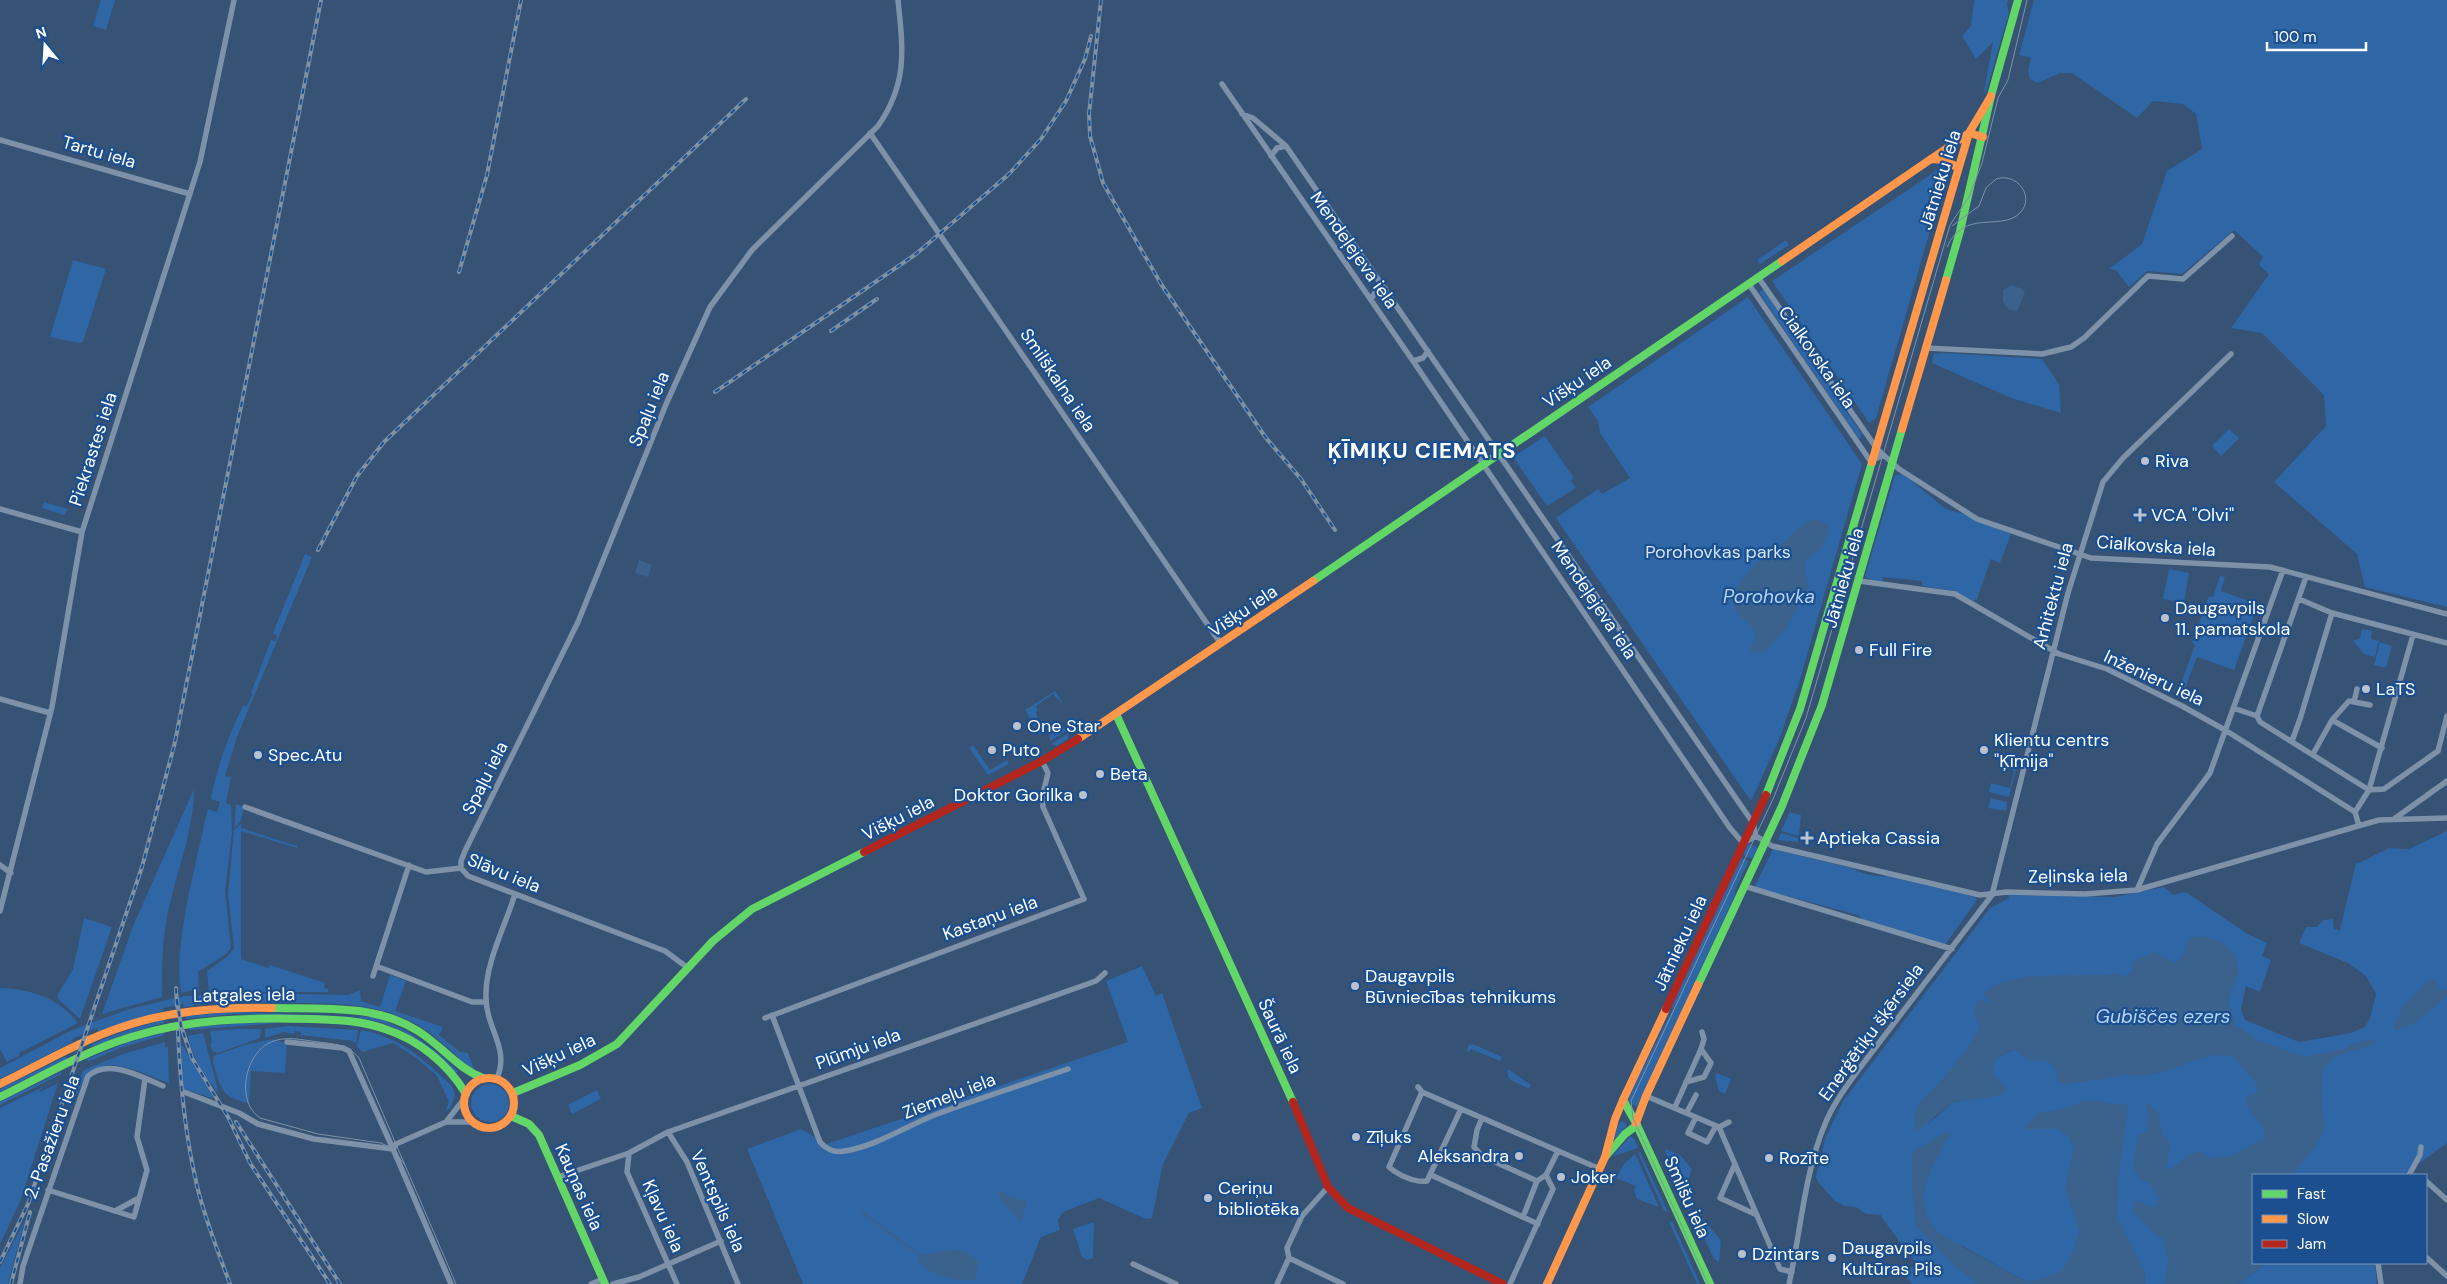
<svg xmlns="http://www.w3.org/2000/svg" width="2447" height="1284" viewBox="0 0 2447 1284" font-family="'DM Sans',sans-serif">
<style>
.green{fill:#2f66a5;fill-rule:evenodd}
.water{fill:#3b618d}
.lines{fill:none;stroke-linecap:round;stroke-linejoin:round}
.stream{stroke:#3b618d;stroke-width:2}
.street{stroke:#7d92a8;stroke-width:5.5}
.fast{stroke:#63d668;stroke-width:8}
.slow{stroke:#ff974d;stroke-width:8}
.jam{stroke:#b3261e;stroke-width:8}
.tram{stroke:#7e92a7;stroke-width:1}
.rail-casing{stroke:#7e92a7;stroke-width:4}
.rail{stroke:#1b4f8f;stroke-width:2;stroke-dasharray:5.5;stroke-linecap:butt}
.poi-dot{fill:#b9c2ce;stroke:#1b4f8f;stroke-width:2}
.labels{text-anchor:middle;stroke-width:4.5;stroke-linejoin:round;paint-order:stroke}
.street-label{font-size:18px;fill:#fff;stroke:#1b4f8f}
.poi-label{font-size:18px;fill:#fff;stroke:#1b4f8f;text-anchor:start}
.park-label{font-size:18px;fill:#cfe3fa;stroke:#1b4f8f}
.water-label{font-size:19px;font-style:italic;fill:#b5d3f5;stroke:#1b4f8f}
.district-label{font-size:22px;font-weight:bold;letter-spacing:1px;fill:#fff;stroke:#1b4f8f}
</style>
<rect width="100%" height="100%" fill="#365274"/>
<!-- green -->
<path class="green" d="M101,0h14l-9,30 -13,-4z
M1974,0h37h-3l-1,5 2,8 -23,79 -2,-1 9,-49 -17,17 -14,-23 9,-10z
M2034,0h413v607l-82,-20 -8,-33 -83,-72 52,-56 -2,-31 -62,-62 -31,-5 38,-54 -10,-9 4,-8 -29,-27 -52,44 -35,-3 -18,16 -13,-17 -7,-1 33,-25 25,-73 35,-22 -6,-35 -13,-10 -30,-3 -16,17 -65,-45h-12l-22,10 -8,-4 -2,-9 3,-12 -12,-3z
M1939,169l8,3 -71,246 -7,5 -97,-142z
M1786,240l3,5 -29,19 -3,-4z
M73,260l33,9 -23,73 -4,1 -29,-6z
M1763,289l99,145 -3,5 -100,-146z
M1748,297l114,167 -63,219 -20,57 -28,61 -195,-283 42,-29 4,5 28,-16 -30,-45 -2,-12 -10,-14z
M1944,353l98,6 17,25 2,29 -50,-15 -79,-35 2,-9z
M2229,429l10,9 -18,18 -9,-10z
M1545,436l29,42 -3,3 5,7 -29,18 -34,-49z
M1903,474l43,35 18,5 47,20 -11,29 -9,-4 -14,40 -4,2 -19,-10 -32,-5v-5l-39,-4 -1,5 -12,-2 -5,-4 30,-101z
M44,502l24,7 -4,6 -22,-7z
M305,554l7,3 -75,180 -12,39 6,1 -5,26 5,2 1,28 -7,57 6,57 -5,7 -28,18 1,20 -5,-2 -13,3c-8,-45 14,-124 24,-172l3,-12 9,3 3,-10 -9,-3c6,-32 17,-63 32,-93h4l5,-11 -1,-2 20,-53 4,1 2,-5 -4,-3z
M2169,569l20,4 -5,30 -21,-4z
M2220,576l5,1 -4,14 37,13 -24,66 -37,-13 -13,34 -5,-2 16,-44 -3,-2 17,-47 4,1z
M2362,629l10,2 -1,8 8,2 -4,16 -11,-3 -11,-13 7,-3z
M2380,642l12,4 -6,22 -12,-3z
M1055,691l9,14 -11,-11 -17,12 2,4 -2,2 5,24 -16,-26z
M1061,727l7,3 -18,11 -1,-7z
M1069,733l-1,6 -11,7 -6,-2z
M973,745l17,25 17,-10 2,4 -21,11 -19,-27z
M2010,768l6,1 -7,28 -20,-5 2,-9 19,5 4,-17z
M194,789c0,42 -19,87 -27,128 -5,26 -5,53 -5,80l-60,17 31,-88z
M1991,798l16,4 -1,9 -18,-3z
M236,804l8,3c-3,9 0,13 -10,21z
M1790,812l11,3 -2,21 -18,-5z
M242,823l-1,5 56,18v2l-56,-17v128l27,9 2,-3 55,18 -1,5 4,1v3h-119l-2,-21 21,-15 6,-8 -6,-53 6,-65z
M2447,831v312l-44,32h-150l-85,109h-23l-1,-14 -64,-38 -5,16 -8,15 4,7 -40,12 -10,-3 -60,-34 24,39h-73l-8,-10 12,-11 -34,-45 -1,-3 -15,-1 -10,-7 -12,-1 -9,-5 -17,-19 -2,-5 9,-38 18,-38 147,-193 19,-10 -1,-3 107,2 49,-10 9,8 13,-3 60,41 21,10 -5,13 9,4 -11,32 -14,-6 -5,24 4,10 54,22 52,-9 14,-6 5,-9 6,-24 -10,-18 -18,-13 -49,-20 7,-16h11l6,-7 10,-1 1,10 6,1 16,-67 5,-1 28,-14 20,1zM2118,974l4,3 9,-3 -15,20zM1998,1049l15,1 -17,8 -20,21 7,18 -30,5 -25,22z
M1781,833l18,5 -1,4 -20,-2z
M1748,843l10,5 -6,11 -9,-4z
M1773,849l78,19c13,6 21,9 37,8l87,21 2,3 -32,45 -81,-25 -6,-5 -101,-27 -2,-2z
M1741,858l8,3 -15,31 2,1 -99,214 -9,-5 2,-8 43,-86 -2,-2z
M84,918l28,9 -32,92 -22,-20v-5l15,-25z
M1142,966l14,30 6,-3 40,115 -13,5 -26,51 -11,54 -6,1 -47,-21 -36,14 -5,8 2,10 -19,7 -19,47h-219l-56,-135 54,-20 26,15 301,-102 -22,-61z
M390,975l16,6 -11,30 48,16 -4,8 21,17 8,1 6,16 -9,-6 -1,2c-5,-9 -15,-16 -22,-22 -47,-43 -100,-39 -159,-40 -33,-1 -66,-2 -99,4l-1,-3 -20,4v3l-65,20 -1,-3 -25,11 1,3 -73,37v-11l72,-38 57,-21 55,-13 61,-3 103,2 12,-5 1,11 19,6z
M0,988c30,1 60,10 78,35l-59,30 1,2 -13,7 -7,-13z
M234,1012l138,5c36,10 59,29 86,54l-2,2c-31,-31 -55,-49 -100,-56l-121,-3 -49,5v-3z
M164,1020v3l-44,13 -27,11 -2,-3 40,-15z
M244,1023h35l-90,7 -1,-2z
M281,1027l8,-1 69,4 -2,14 -3,-3 -52,-6v-3l-6,-1 -1,3 -10,-2 -19,6v-9z
M239,1029h22l-1,9 -42,15 -5,-1 -3,-8 2,-1 -2,-12z
M361,1030c33,6 56,23 79,45 7,7 15,11 15,22l-5,11 -9,6 5,-4 3,-8 -12,-26 -22,-19 -22,-14 -31,9 -5,-6z
M164,1033l1,2 -45,13 -32,14 -1,-3 42,-17z
M203,1033l16,61c-14,-18 -27,-36 -31,-58z
M273,1039l14,5 -2,29 -34,-2 -2,33c-23,-8 -26,-8 -33,-32 -2,-5 -4,-10 -2,-16l30,-11z
M165,1042v5h3l1,36c-37,-13 -74,-38 -92,12l-3,-3 9,-21 3,-2 37,-15z
M1473,1044l29,13 -2,4 -29,-12 -2,3 -3,-1 3,-6z
M181,1046h2l31,53 -32,-11z
M66,1056l1,3 -67,33v-3z
M1508,1069l23,16 -2,4 -20,-10 -2,-7z
M61,1072l1,2 -62,31v-3z
M1717,1073l14,6 -6,15 -6,-3 -4,-14z
M61,1078l-22,12 1,2 18,-9 -38,119 -20,42v-136z
M471 1103a19 19 0 1 1 38 0a19 19 0 1 1-38 0Z
M597,1090l4,9 -29,15 -4,-9z
M1622,1121l4,3v3l-12,13 4,-16z
M1630,1136l4,3 4,9 -25,8z
M1666,1149l15,7 11,13 -5,14 5,13 -1,5 -4,-1 -11,-23 4,-2 -5,-12 -5,-1 -5,-11z
M1640,1152l28,60 -4,-1 -26,-58z
M1635,1154l24,53 -22,-8 -3,-9 2,-4 -20,-8 8,-14z
M1695,1210l2,1 24,30 -2,21 -5,-3 -21,-45z
M25,1220l-17,64h-8v-16z
M1672,1221l28,63h-3l-28,-62z
M1094,1222l-1,36 -6,2 -5,-3 -9,-28z
M2267,1263h108l2,21h-139z"/>
<!-- water -->
<path class="water" d="M2011,285l11,4 3,4 -8,18 -8,-1 -6,-8v-12z
M1816,519l10,5 3,6 -8,19 -14,10 -3,6 4,22 -11,22 -11,19 -22,25 -13,-1 -2,-5 7,-7c-3,-21 -18,-18 -22,-35 -4,-18 25,-46 38,-56 3,-2 8,-3 11,-6 12,-9 17,-21 33,-24z
M639,560l13,5 -4,12 -13,-4z
M2189,937h18l18,7 10,11 4,16 -11,29 7,25 22,15 48,17 41,-8 8,-6 22,-4v3l-4,3c-44,14 -53,10 -50,59 1,7 3,17 2,23 -3,18 -22,35 -32,48h-39v88h14l-29,21h-73l3,-23 -5,-22c-8,-5 -26,-20 -30,-28 -1,-4 2,-8 4,-11l15,8 5,-3 2,-8 -9,-13 -10,-5 -7,-11 5,-32 9,-5 1,-17 -3,-11h3l11,11 3,21 6,4 2,8 -4,23 12,-5 9,-10 15,-4 7,7 22,-2 34,-18 -1,-9 -18,-25 1,-7 8,-3 3,-5 -4,-9 -21,-23 -22,-2 -55,19 -26,2 -7,-3 -6,4 -53,7 -6,-3 -3,-14 -11,-7 -15,1 -15,-12 -18,9 -4,15 15,16 -4,6 -50,7 -36,29 -3,-12 3,-13 32,-34 24,-32 7,-14c-5,-9 -8,-15 -2,-25l4,-1 10,4 -7,-7 -1,-4c25,-25 100,-15 134,-19l4,3 9,-3 2,-12 21,-10 21,11 8,-6z
M2431,979l5,3 2,6 4,2 5,-1v7l-32,27 -19,8 -3,-4 10,-21 24,-25z
M2085,1100l43,5 -10,77 -1,35 27,53 1,14h-168l-28,-24 -33,-35 -4,-38v-32l5,-7c12,-4 22,-16 34,-16 -18,34 -45,68 -11,102l81,45 11,3 30,-11 13,-23 5,-16 -15,-44 9,-39 -5,-12 -12,-8h-32v-4l14,-12 29,-5z
M1000,1191l20,9 3,-1 4,4 -7,18 -19,-20 -3,-9z
M953,1250c10,0 19,3 25,12l-3,18c-22,0 -41,-1 -57,-19l1,-6z"/>
<g class="lines">
<!-- stream -->
<path class="stream" d="M862,1212l57,43"/>
<!-- street -->
<path class="street" d="M1222,84l191,277 317,467 13,15 13,-7
M1242,114l11,4 33,28 467,677 3,13 16,10 208,49 27,-3 78,2 52,-4 242,-70 68,-2
M870,133l351,511
M0,140l190,54
M1271,156l6,-8 9,-2
M1758,277l119,172 22,20 78,50 114,39 179,9 177,47
M1748,283l121,176 4,1 10,-5
M1371,299l5,-8 9,-3
M1926,348l116,6 29,-7 13,-9 64,-62 35,3 49,-43
M1413,361l10,-3 5,-7
M0,509l82,23
M1859,581l96,13 104,60 48,15 75,37 43,24 130,82 4,14
M2299,599l33,14 115,30
M0,699l50,14
M2354,702l3,-13
M2233,708l24,8 3,6 109,68 15,-1 54,-38 9,-35
M2257,716l49,-139
M2332,720l17,-19 21,4
M2292,741l8,-22 32,-106
M2313,754l19,-34 50,28
M245,807l181,65 35,-4 7,8 197,75 23,17
M2355,812l14,-22 44,-155
M2394,819l53,-38
M0,865l11,8
M461,868v-7l4,-10 113,-229 89,-220 43,-95 42,-57 126,-124c30,-43 25,-77 20,-126
M1744,886l208,63
M2137,890l20,-46 53,-71 73,-203
M0,911l52,-204 30,-175 118,-370 34,-162
M376,966l96,36h14
M373,976l36,-111
M772,1015l48,127c6,7 15,11 24,9 33,-5 62,-25 93,-37 43,-16 87,-30 131,-45
M765,1018l319,-119 -41,-92 -1,-9 6,-25 -6,-12
M287,1042l56,6 6,3 44,98
M497,1078c13,-30 -11,-49 -11,-81 -1,-34 19,-70 29,-103
M1686,1082l18,-5 7,-14 -10,-14
M1418,1087l4,5 178,77
M184,1092l55,21 19,11 56,15 79,10 58,135
M1422,1092l-33,75c9,8 26,16 38,14l34,-72
M1646,1096l73,31 61,142 12,3
M1675,1107l26,-58 3,-10 -2,-7
M1687,1112l9,-17
M1696,1117l-8,16 19,9 9,-16
M1482,1118l-5,12 -3,17 8,9 55,25 9,-6 12,-24
M446,1122l18,-23
M1719,1127l10,-5
M668,1132l19,30 51,122
M393,1149l3,-5 50,-22h27
M1735,1164l-15,34 37,17
M1431,1175l107,49
M2409,1175l11,-20 1,-8
M558,1177l71,-24
M2426,1181l21,19
M48,1190l86,27 13,-47 -10,-33 8,-58
M115,1211l24,-13
M1523,1217l14,-36
M2426,1257l21,19
M1289,1258l54,26
M2378,1263l3,21
M1133,1264l43,20
M20,1284l3,-18 65,-190c21,-18 53,1 75,10
M591,1284l12,-5
M613,1284l26,-7 82,-36
M677,1284l-50,-112 2,-19 39,-21 428,-151 9,-8
M1277,1284l12,-26 -2,-10 15,-32 26,-29
M1510,1284l43,-95 -7,-14
M1789,1284c12,-53 15,-110 36,-160 8,-20 21,-37 34,-55l133,-174 76,-302 35,-111 20,-24 108,-104"/>
<!-- fast -->
<path class="fast" d="M1946,280l14,-49 31,-135 27,-96
M1313,581l469,-320
M1116,714l177,388
M1766,795l34,-86 72,-247
M1698,985l84,-179 40,-101 80,-276
M272,1008c49,1 104,-4 146,23 24,15 39,37 65,47
M513,1093l67,-28 37,-21 96,-103 39,-32 112,-57
M0,1097c43,-21 85,-46 131,-60 58,-18 119,-20 180,-18 25,1 50,1 74,10 34,11 63,35 81,65
M1623,1100l13,23 74,161
M511,1116l18,8 10,11 66,149
M1605,1157l20,-23 12,-9"/>
<!-- slow -->
<path class="slow" d="M1931,159l14,1 13,8
M1782,261l187,-128 14,4
M1902,429l44,-149
M1872,462l97,-329 22,-37
M1078,739l235,-158
M464 1103a25 25 0 1 1 50 0a25 25 0 1 1-50 0Z
M0,1084c41,-20 81,-44 125,-58 48,-16 98,-19 147,-18
M1636,1123l10,-27 52,-111
M1547,1284l58,-127 10,-38 8,-19 43,-91"/>
<!-- jam -->
<path class="jam" d="M864,852l178,-91 36,-22
M1666,1009l100,-214
M1293,1102l35,85 20,21 155,76"/>
<!-- tram -->
<path class="tram" d="M1947,247c17,-39 54,-15 73,-34 16,-17 -4,-41 -24,-34l-10,9 -7,18 -27,20
M405,1165l-12,-16 -12,-6 -63,-9 -58,-16c-24,-16 -16,-62 9,-75 15,-8 33,-3 49,-1 17,2 29,2 41,16l97,226
M1708,1284l-75,-166 -2,-17 142,-302 33,-81 144,-493 19,-28 13,-34 16,-65 10,-18 19,-80"/>
<defs>
<path id="rail" d="M1101,0l-12,114 1,22 13,47 58,101 105,154 35,41 34,51
M459,272l28,-97 34,-175
M831,331l46,-32
M715,392l201,-138 93,-80 32,-35 25,-38 19,-42 6,-23
M318,550l39,-74 27,-34 362,-343
M176,988l1,18
M177,1000l4,26 11,32 36,59 22,46 80,121
M178,1031c2,52 7,104 19,155 8,33 21,66 33,98
M236,1122l104,162
M0,1262l28,-58 114,-337 33,-125 146,-742
M11,1284l19,-72"/>
</defs>
<!-- rail casing -->
<use href="#rail" class="rail-casing"/>
<!-- rail -->
<use href="#rail" class="rail"/>
</g>
<!-- markers -->
<g class="poi-dot">
<circle cx="2145" cy="461" r="5"/>
<path d="M2137.5 507.5h5v5h5v5h-5v5h-5v-5h-5v-5h5z"/>
<circle cx="2165" cy="618" r="5"/>
<circle cx="1859" cy="650" r="5"/>
<circle cx="2366" cy="689" r="5"/>
<circle cx="1017" cy="726" r="5"/>
<circle cx="992" cy="750" r="5"/>
<circle cx="1984" cy="750" r="5"/>
<circle cx="258" cy="755" r="5"/>
<circle cx="1100" cy="774" r="5"/>
<circle cx="1083" cy="795" r="5"/>
<path d="M1804.5 830.5h5v5h5v5h-5v5h-5v-5h-5v-5h5z"/>
<circle cx="1355" cy="986" r="5"/>
<circle cx="1356" cy="1137" r="5"/>
<circle cx="1519" cy="1156" r="5"/>
<circle cx="1769" cy="1158" r="5"/>
<circle cx="1561" cy="1177" r="5"/>
<circle cx="1208" cy="1198" r="5"/>
<circle cx="1742" cy="1254" r="5"/>
<circle cx="1832" cy="1258" r="5"/>
</g>
<g class="labels">
<!-- street labels -->
<g class="street-label">
<text transform="translate(99 152) rotate(16)" y="6">Tartu iela</text>
<text transform="translate(1940 180) rotate(-73)" y="6">Jātnieku iela</text>
<text transform="translate(1354 250) rotate(55)" y="6">Mendeļejeva iela</text>
<text transform="translate(1817 357) rotate(55)" y="6">Cialkovska iela</text>
<text transform="translate(1058 380) rotate(56)" y="6">Smilškalna iela</text>
<text transform="translate(1577 382) rotate(-34)" y="6">Višķu iela</text>
<text transform="translate(649 409) rotate(-68)" y="6">Spaļu iela</text>
<text transform="translate(93 449) rotate(-72)" y="6">Piekrastes iela</text>
<text transform="translate(2156 546) rotate(4)" y="6">Cialkovska iela</text>
<text transform="translate(1844 578) rotate(-74)" y="6">Jātnieku iela</text>
<text transform="translate(2053 596) rotate(-75)" y="6">Arhitektu iela</text>
<text transform="translate(1594 600) rotate(56)" y="6">Mendeļejeva iela</text>
<text transform="translate(1243 611) rotate(-34)" y="6">Višķu iela</text>
<text transform="translate(2154 678) rotate(25)" y="6">Inženieru iela</text>
<text transform="translate(485 778) rotate(-63)" y="6">Spaļu iela</text>
<text transform="translate(898 818) rotate(-27)" y="6">Višķu iela</text>
<text transform="translate(504 873) rotate(22)" y="6">Slāvu iela</text>
<text transform="translate(2078 876) rotate(-1)" y="6">Zeļinska iela</text>
<text transform="translate(990 918) rotate(-20)" y="6">Kastaņu iela</text>
<text transform="translate(1680 943) rotate(-65)" y="6">Jātnieku iela</text>
<text transform="translate(244 995) rotate(-1)" y="6">Latgales iela</text>
<text transform="translate(1871 1032) rotate(-54)" y="6">Enerģētiķu šķērsiela</text>
<text transform="translate(1280 1036) rotate(65)" y="6">Šaurā iela</text>
<text transform="translate(858 1049) rotate(-20)" y="6">Plūmju iela</text>
<text transform="translate(559 1055) rotate(-25)" y="6">Višķu iela</text>
<text transform="translate(949 1096) rotate(-21)" y="6">Ziemeļu iela</text>
<text transform="translate(52 1137) rotate(-70)" y="6">2. Pasažieru iela</text>
<text transform="translate(579 1187) rotate(66)" y="6">Kauņas iela</text>
<text transform="translate(1687 1197) rotate(66)" y="6">Smilšu iela</text>
<text transform="translate(718 1201) rotate(66)" y="6">Ventspils iela</text>
<text transform="translate(663 1216) rotate(66)" y="6">Kļavu iela</text>
</g>
<!-- poi labels -->
<g class="poi-label">
<text x="2155" y="467">Riva</text>
<text x="2151" y="521">VCA "Olvi"</text>
<text x="2175" y="614">Daugavpils<tspan x="2175" dy="21">11. pamatskola</tspan></text>
<text x="1869" y="656">Full Fire</text>
<text x="2376" y="695">LaTS</text>
<text x="1027" y="732">One Star</text>
<text x="1994" y="746">Klientu centrs<tspan x="1994" dy="21">"Ķīmija"</tspan></text>
<text x="1002" y="756">Puto</text>
<text x="268" y="761">Spec.Atu</text>
<text x="1110" y="780">Beta</text>
<text x="1073" y="801" text-anchor="end">Doktor Gorilka</text>
<text x="1817" y="844">Aptieka Cassia</text>
<text x="1365" y="982">Daugavpils<tspan x="1365" dy="21">Būvniecības tehnikums</tspan></text>
<text x="1366" y="1143">Zīļuks</text>
<text x="1509" y="1162" text-anchor="end">Aleksandra</text>
<text x="1779" y="1164">Rozīte</text>
<text x="1571" y="1183">Joker</text>
<text x="1218" y="1194">Ceriņu<tspan x="1218" dy="21">bibliotēka</tspan></text>
<text x="1842" y="1254">Daugavpils<tspan x="1842" dy="21">Kultūras Pils</tspan></text>
<text x="1752" y="1260">Dzintars</text>
</g>
<!-- park labels -->
<g class="park-label">
<text x="1718" y="558">Porohovkas parks</text>
</g>
<!-- water labels -->
<g class="water-label">
<text x="1769" y="603">Porohovka</text>
<text x="2163" y="1023">Gubiščes ezers</text>
</g>
<!-- district labels -->
<g class="district-label">
<text x="1422" y="458">ĶĪMIĶU CIEMATS</text>
</g>
</g>
<!-- legend -->
<rect x="2252" y="1174" width="175" height="90" fill="#1b4f8f" stroke="#7695bc"/>
<rect x="2262" y="1190" width="25" height="8" fill="#63d668" stroke="#7695bc"/>
<text x="2297" y="1199" font-size="15" fill="#ffffff">Fast</text>
<rect x="2262" y="1215" width="25" height="8" fill="#ff974d" stroke="#7695bc"/>
<text x="2297" y="1224" font-size="15" fill="#ffffff">Slow</text>
<rect x="2262" y="1240" width="25" height="8" fill="#b3261e" stroke="#7695bc"/>
<text x="2297" y="1249" font-size="15" fill="#ffffff">Jam</text>
<!-- north arrow -->
<g transform="translate(45 45) rotate(342)" stroke="#1b4f8f" stroke-width="4" paint-order="stroke">
<path d="M0-4L9 19L0 12L-9 19Z" fill="#ffffff"/>
<text y="-8" font-size="14" font-weight="bold" text-anchor="middle" fill="#ffffff">N</text>
</g>
<!-- scale -->
<path d="M2267 42v8h99v-8" fill="none" stroke="#ffffff" stroke-width="2.5"/>
<text x="2274" y="42" font-size="15" fill="#ffffff" stroke="#1b4f8f" stroke-width="4" paint-order="stroke">100 m</text>
</svg>
